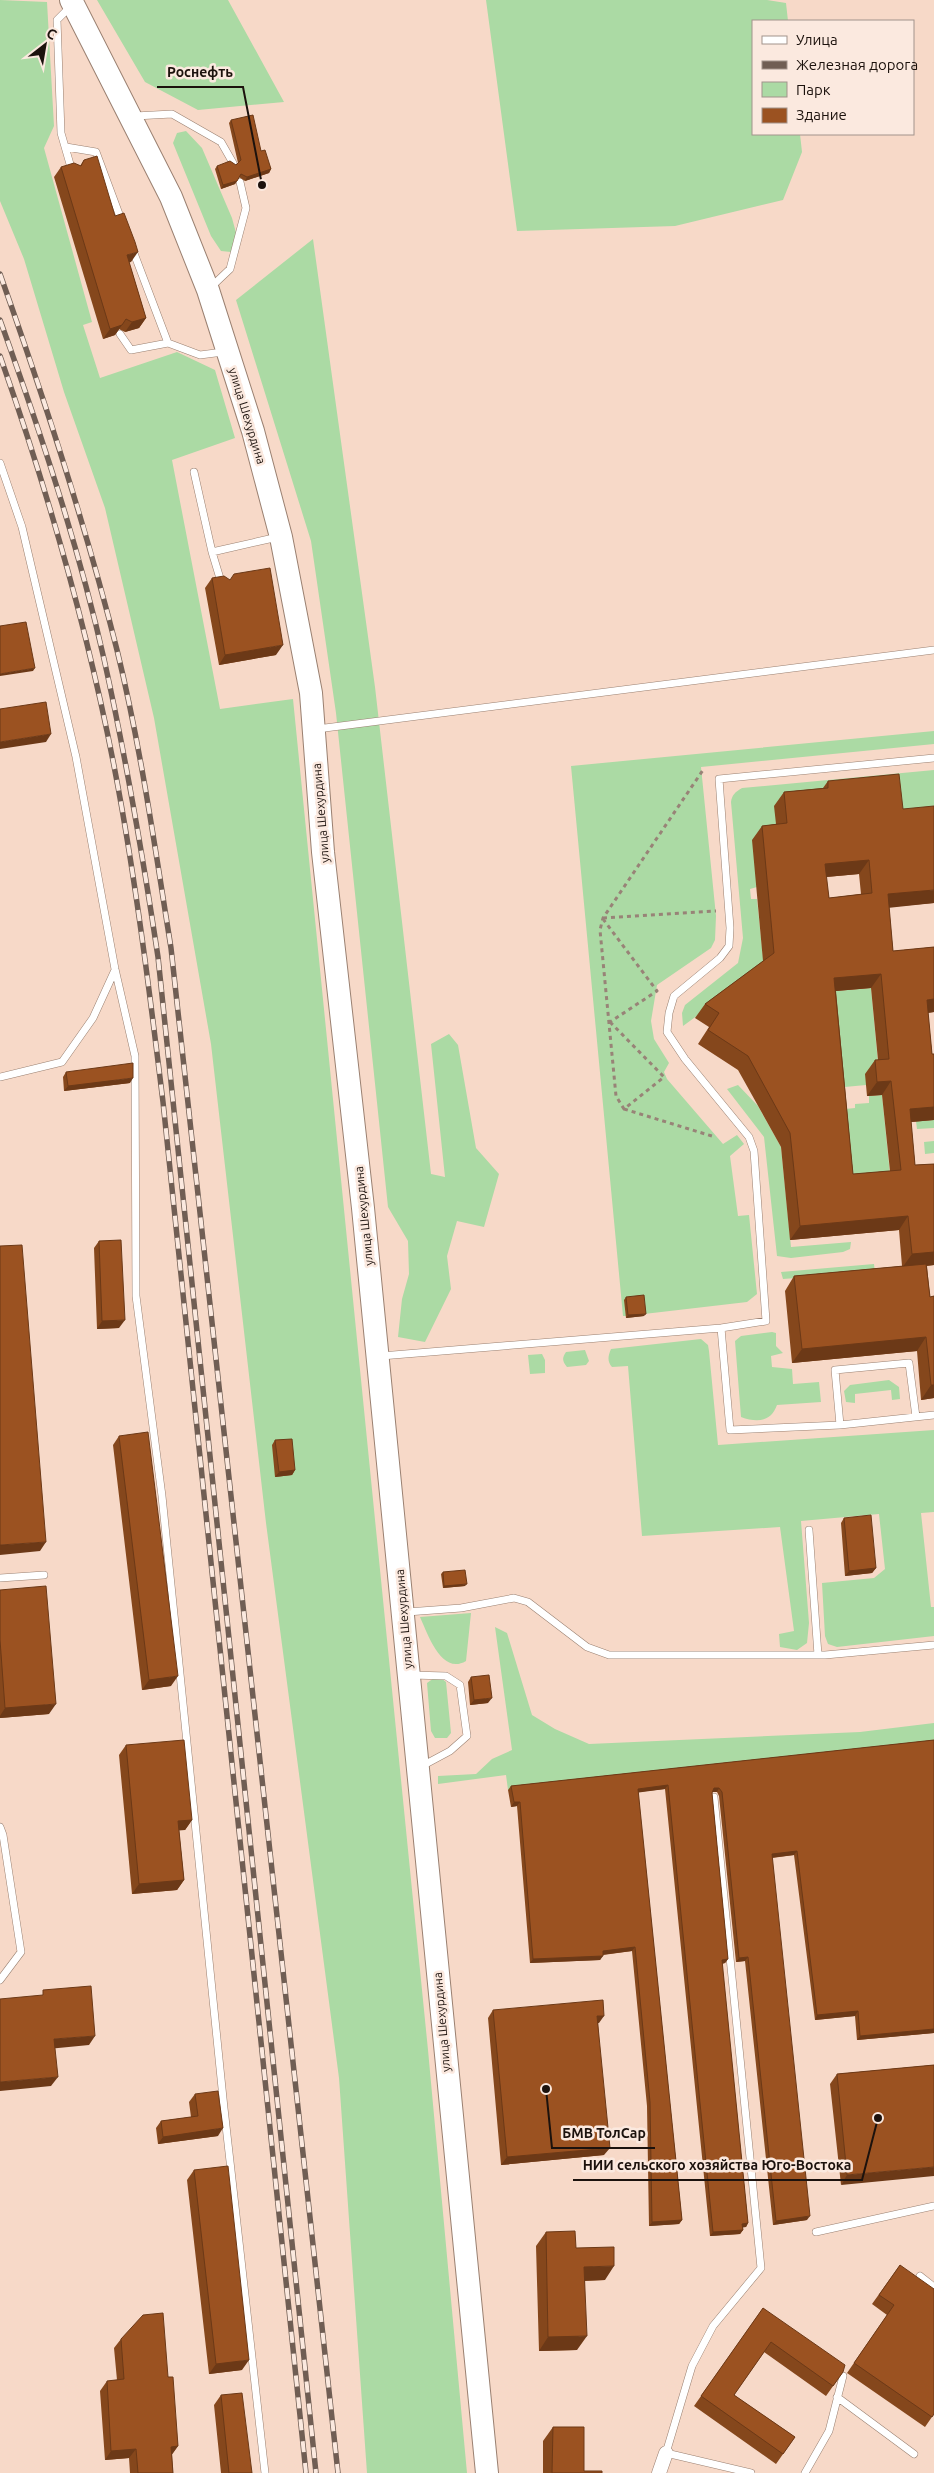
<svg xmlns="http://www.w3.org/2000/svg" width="934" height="2473" viewBox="0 0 934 2473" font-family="Ubuntu,sans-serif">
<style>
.green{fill:#abdaa4}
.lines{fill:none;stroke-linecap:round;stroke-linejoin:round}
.lane-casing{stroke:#9a8071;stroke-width:8}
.street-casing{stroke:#9a8071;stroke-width:15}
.primary-casing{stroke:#9a8071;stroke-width:24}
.path{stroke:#988377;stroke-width:3;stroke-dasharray:4 4;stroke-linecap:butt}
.lane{stroke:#fff;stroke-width:7}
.street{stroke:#fff;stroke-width:14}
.primary{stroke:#fff;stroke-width:22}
.rail-casing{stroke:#705e54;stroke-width:5.5}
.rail{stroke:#fbe9df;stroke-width:4;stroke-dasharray:11;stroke-linecap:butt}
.wall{fill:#85471c;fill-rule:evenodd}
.shaded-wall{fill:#6c3917}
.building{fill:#9b5221;stroke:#6c3917;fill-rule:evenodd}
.labels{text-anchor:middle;stroke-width:5;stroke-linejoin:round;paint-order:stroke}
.street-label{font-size:12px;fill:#1c120d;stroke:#fbe9df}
.leader{fill:none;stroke:#1c120d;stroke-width:2}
.callout-dot{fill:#1c120d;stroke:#fbe9df;stroke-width:2}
.callout-label{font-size:14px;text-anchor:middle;font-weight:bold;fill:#1c120d;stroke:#fbe9df;stroke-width:5;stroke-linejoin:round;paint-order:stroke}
</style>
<rect width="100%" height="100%" fill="#f7d9c8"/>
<!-- green -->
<path class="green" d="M0,0l47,2 7,124 -10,22 48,174 -9,3 17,53 77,-26 38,18 20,68 -63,22 48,249 73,-10 135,1351 39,423h-100l-28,-395 -73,-555 -55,-479 -57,-326 -49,-210 -41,-116 -40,-133 -24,-58z
M97,0h131l56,102 -86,8 -53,-28z
M486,0h281l19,3 2,18h-35v113h47l2,18 -19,48 -108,26 -158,5z
M186,131l16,17 30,70 6,22 -7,12 -10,-1 -10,-15 -38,-93 4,-10z
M313,239l62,448 56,487 14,3 -14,-133 18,-10 9,11 18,103 23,26 -15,53 -27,-6 -10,35 4,33 -26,53 -27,-5 4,-38 7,-25 -1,-33 -20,-34 -52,-494 -25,-172 -75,-241z
M934,731v13l-233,23 15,149 -1,24 -4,8 -54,37 -6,36 3,18 15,24 -5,9 3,7 56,65 14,-9 7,9 -14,12 8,60 11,-1 8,79 -10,8 -103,12 -19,-14 1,16h-3l-52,-550z
M934,770v60l-157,7 -20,50 -7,2 1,10h6l7,68 -81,59 -1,-13 3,-8 53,-42 5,-25 -12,-136c1,-7 4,-10 11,-14z
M871,988l8,85 -13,12 -32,3 -10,-96z
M738,1085l20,21 23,41 10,100 60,-5 -1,7 -7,3 -52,6 -14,-2 -13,-119 -37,-48z
M882,1095l9,89 -47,4 -9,-78 20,-2v-4l14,-1v-7z
M934,1120v8l-17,1 -1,-8z
M934,1141v12l-9,1 -1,-12z
M874,1264l2,18 -54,-6 -39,3 -2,-7z
M772,1332l4,1v13l7,7 -12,3 1,11 20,2 1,15 26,-2 2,20 -44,3c-6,17 -20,18 -36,12l-6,-76 6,-5z
M701,1339l7,6 1,6 9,94 216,-15v82l-13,1 10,94h3v29l-97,11 -9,-3 -3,-8 -3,-53 52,-5 11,-9 -6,-55 -78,7 8,102 -2,20 -10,7 -17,-3 -1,-13 15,-3 -14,-104 -138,9 -14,-170 -16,1c-5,-6 -4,-11 -1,-18z
M585,1350l4,11 -3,4 -19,2c-5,-6 -5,-9 -1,-15z
M542,1354l3,6v13l-15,1 -2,-19z
M889,1380l10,7 1,12 -8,1 -1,-10 -36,4v9l-9,-1 -2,-11 6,-6z
M471,1613l-5,48c-25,15 -39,-29 -46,-44z
M495,1627l12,6 25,82 23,14 34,15 271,-12 74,-9v21l-426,46 -2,-15 -68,9v-8l38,-2 16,-15 20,-9z
M440,1677l6,5 5,51 -4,5h-12l-4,-7 -4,-48 7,-5z"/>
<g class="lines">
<defs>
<path id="lane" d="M71,6l-14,14 4,113 11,38
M135,116l37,-2 49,28 12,21
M66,147l30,5 26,70
M132,248l36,95 32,12 23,-3
M210,288l20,-19 16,-61 -6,-26
M120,334l11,16 37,-7
M0,463l22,64 54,230 39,212 20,87 1,240 26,200 62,612 41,365
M194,472l18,80 66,-15
M212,552l10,33
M317,729l617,-79
M0,1077l62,-15 31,-44 22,-48
M721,1328l9,102 110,-5 94,-10
M381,1356l340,-28 45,-7 -12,-170 -5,-14 -64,-78 -18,-27 2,-19 5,-17 46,-38 9,-12 1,-18 -11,-149 215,-21
M840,1425l-5,-55 74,-7 7,54
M809,1530l9,125
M0,1578l44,-3
M407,1612l54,-4 53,-10 14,4 59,45 22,8h216l109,-10
M412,1675l34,1 14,9 7,51 -17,15 -28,15
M714,1797l47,471 -48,58 -21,40 -26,87 85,20
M0,1827l3,8 18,117 -21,28
M816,2232l118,-26
M920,2276l14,11
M837,2397l77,57
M805,2473l24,-42 14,-55"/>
<path id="street" d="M659,2473l7,-20"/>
<path id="primary" d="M71,0l100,197 37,93 45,141 28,106 30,156 12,159 40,356 124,1265"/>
</defs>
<!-- lane casing -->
<use href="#lane" class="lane-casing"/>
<!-- street casing -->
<use href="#street" class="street-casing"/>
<!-- primary casing -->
<use href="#primary" class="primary-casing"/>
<!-- path -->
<path class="path" d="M603,918l113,-7
M603,919l54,72 -47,31
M610,1022l54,55 -40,32 -8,-13 -16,-166 3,-12 100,-148
M624,1109l91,28"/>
<!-- lane -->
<use href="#lane" class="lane"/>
<!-- street -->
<use href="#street" class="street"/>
<!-- primary -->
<use href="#primary" class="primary"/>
<defs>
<path id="rail" d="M0,274c44,124 85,248 117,376 24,98 38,198 54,298l167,1525
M0,320c40,111 78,224 104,339 22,99 39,198 54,298l158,1516
M0,356c52,147 95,299 122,453 17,97 29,195 41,293l143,1371"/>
</defs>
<!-- rail casing -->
<use href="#rail" class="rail-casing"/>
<!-- rail -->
<use href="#rail" class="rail"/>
</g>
<!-- wall -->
<path class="wall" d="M231,120l30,31 10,18 -2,4 -24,8 -6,-4 -4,7 -14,5 -6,-20 2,-3 19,-1 2,-2 -9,-40z
M84,160l31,56 16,46h-2l17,56 -7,10 -14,4 -6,-3 -4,6 -12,4 -49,-162 7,-10 19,-1z
M212,578l64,77 -57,10 -14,-77z
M828,781l75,28 31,94 -45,4 4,44 41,-4v65l-6,1 4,41h2v66l-23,2 4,43 19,-1v101l-7,1 3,31 4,-1v102l-13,2 -4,-49 -125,12 -7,-72 9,-15 108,-10 -3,-36 -109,10 -9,-93 -43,-77 -40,-26 11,-17 -14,-9 10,-14 58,-43 -11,-121 10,-14 14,-2 -2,-18 10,-14 39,-4zM859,874l2,20 -32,4 -3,-21zM871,988l7,72h-3l-10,14 2,22 15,-1 8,76 -37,3 -17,-183z
M66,1072l64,11 -66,8 -1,-14z
M99,1241l20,87 -22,1 -3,-81z
M626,1297l18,19 -18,2 -2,-18z
M119,1436l52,250 -29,4 -29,-245z
M275,1440l20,30 -3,5 -17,2 -3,-32z
M844,1518l32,50 -4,5 -27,3 -4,-53z
M443,1572l22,14 -22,2 -2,-14z
M0,1590l49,124 -49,4z
M471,1677l17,26 -18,2 -2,-23z
M934,1740v293l-77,7 -2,-24 -40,4 -21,-165 -22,3 35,362 -34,5 -28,-264 -9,1 -17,-166 -2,-4h-5v1l16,166 -3,4 -3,1 26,259 -2,4h-3v3l-3,4 -30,2 -45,-447 -27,3 44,428 -3,4 -30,2 -2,-120 -15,-155 -29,4 -3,5 -70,3 -13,-157 -6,1 -3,-17 3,-4z
M126,1745l66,75 -7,10h-6l5,50 -7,10 -45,4 -13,-139z
M493,2010l106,13h-1l6,132 -103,10 -13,-147z
M934,2065l-93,120 -11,-101 7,-10z
M195,2094l23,42 -60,8 -2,-16 5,-7 30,-4 -2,-15z
M194,2170l48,200 -33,4 -22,-194z
M546,2232l30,16 29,32 -20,1 -8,69 -38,1 -3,-105z
M900,2265l34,149 -9,13 -78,-54 40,-58 -15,-11z
M763,2308l80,64 -17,24 -62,-44 -30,43 61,42 -19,27 -82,-58z
M121,2339l47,38 10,69 -6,8 1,19h-43l-1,-15 -24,2 -5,-69 7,-10 10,-1 -3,-32z
M221,2395l31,78h-31l-7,-68z
M553,2427l31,44 18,2h-59v-32z"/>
<!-- shaded-wall -->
<path class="shaded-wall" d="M271,169l-2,4 -24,8 2,-4z
M237,181l-2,3 -14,5 2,-4z
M138,252l-7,10 -11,3 7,-10z
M146,318l-7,10 -14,4 7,-10z
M122,325l-7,10 -12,4 7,-10z
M283,645l-7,10 -57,10 6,-10z
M35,668l-2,3 -33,5v-2z
M51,734l-5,8 -46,7v-7z
M869,860l-10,14 -44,4 10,-14z
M934,890v13l-56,6 10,-15z
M881,974l-10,14 -47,4 10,-14z
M934,999v13l-17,2 10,-14z
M133,1078l-3,5 -66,8 4,-5z
M891,1081l-9,14 -15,1 10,-14z
M934,1107v13l-34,3 10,-14z
M908,1216l-9,14 -109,10 10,-14z
M934,1252v13l-32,3 10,-14z
M646,1314l-2,2 -18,2 2,-3z
M125,1320l-6,8 -22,1 5,-8z
M926,1337l-9,14 -125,12 10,-14z
M931,1385h3v13l-13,2z
M295,1470l-3,5 -17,2 4,-5z
M46,1542l-6,9 -40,4v-10z
M876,1568l-4,5 -27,3 4,-5z
M467,1584l-2,2 -22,2 1,-2z
M178,1676l-7,10 -29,4 7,-10z
M492,1698l-4,5 -18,2 4,-5z
M56,1704l-7,10 -49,4v-2l5,-8z
M668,1785l-3,4 -30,4 3,-4z
M714,1788h5l-2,4h-6z
M514,1802h6l-3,4 -6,1z
M192,1820l-7,10 -13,1 6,-10z
M797,1851l-3,4 -25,3 3,-4z
M184,1880l-7,10 -45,4 7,-10z
M635,1947l-3,4 -32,4 3,-4z
M603,1956l-3,4 -70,3 3,-4z
M748,1957l-3,4 -9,1 3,-4z
M728,1959l-3,4 -6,1 3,-4z
M858,2011l-3,5 -40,4 2,-5z
M597,2016h7l-5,7 -7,1z
M934,2029v4l-77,7 3,-4z
M95,2036l-6,9 -41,4 6,-10z
M58,2077l-7,9 -51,5v-9z
M223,2128l-5,8 -60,8 5,-7z
M610,2148l-6,7 -103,10 6,-8z
M934,2167v9l-93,9 6,-10z
M810,2216l-3,4 -34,5 3,-4z
M682,2220l-3,4 -30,2 3,-4z
M748,2223l-2,4 -6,1 2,-4z
M743,2230l-3,4 -30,2 3,-4z
M614,2266l-9,14 -31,1 10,-14z
M587,2336l-10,14 -38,1 9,-14z
M249,2360l-7,10 -33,4 7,-10z
M178,2446l-7,10v-9z
M136,2449l-7,9 -24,2 6,-9z"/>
<!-- building -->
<path class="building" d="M253,115l8,36 4,-1 6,19 -24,8 -6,-3 -4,7 -14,4 -6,-19 13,-5 6,4 5,-5 -10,-40z
M97,156l18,60 9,-3 11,29 3,10 -11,3 19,63 -14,4 -6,-3 -4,6 -12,4 -49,-162 13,-4 7,3 3,-6z
M270,568l13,77 -58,10 -13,-77 12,-2 6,4 4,-6z
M26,622l9,46 -35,6v-48z
M46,702l5,32 -51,8v-33z
M899,774l4,35 31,-3v84l-46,4 5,57 41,-4v52l-7,1 5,54h2v53l-24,2 5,56 19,-1v88l-22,2 -4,-38 -108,10 -10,-93 -42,-77 -40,-26 11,-17 -14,-9 69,-51 -12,-127 25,-3 -3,-31 44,-4v-7zM869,860l3,33 -43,5 -4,-34zM881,974l8,85 -14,1 2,22 14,-1 10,89 -48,4 -19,-196z
M133,1063v15l-65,8 -2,-14z
M121,1240l4,80 -23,1 -3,-80z
M22,1245l24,297 -46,3v-299z
M926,1264l4,33 4,-1v89h-3l-5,-48 -124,12 -8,-73z
M644,1295l2,19 -18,1 -2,-18z
M148,1432l30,244 -29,4 -30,-244z
M292,1439l3,31 -16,2 -4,-32z
M871,1515l5,53 -27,3 -5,-53z
M465,1570l2,14 -23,2 -1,-14z
M46,1586l10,118 -51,4 -5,-68v-50z
M489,1675l3,23 -18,2 -3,-23z
M184,1740l8,80 -14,1 6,59 -45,4 -13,-139z
M934,1740v289l-74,7 -2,-25 -41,4 -20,-164 -25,3 38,362 -34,5 -28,-264 -9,1 -17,-166 -3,-4h-5l-2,5 16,166 -6,1 26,263 -6,1 1,6 -30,2 -45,-447 -30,4 44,431 -30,2 -2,-120 -15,-155 -32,4v5l-70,3 -13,-157h-6l-3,-16z
M91,1986l4,50 -41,3 4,38 -58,5v-83l43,-4v-5z
M603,2000l1,16h-7l13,132 -103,9 -14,-147z
M934,2065v102l-87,8 -10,-101z
M218,2091l5,37 -60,9 -2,-16 37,-5 -3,-22z
M228,2166l21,194 -33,4 -22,-194z
M575,2231l1,17 38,-1v19l-30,1 3,69 -39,1 -2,-105z
M900,2265l34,24v125l-2,3 -78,-54 40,-58 -15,-10z
M763,2308l82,57 -2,7 -10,14 -62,-44 -37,53 61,42 -12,17 -82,-58z
M163,2313l5,64h5l5,69 -7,1 2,26h-35l-2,-24 -25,2 -4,-70 17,-2 -3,-40 22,-24z
M242,2393l10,80h-23l-8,-78z
M553,2427h31v44h18v2h-50z"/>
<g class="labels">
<!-- street labels -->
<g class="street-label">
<text transform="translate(247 416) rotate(73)" y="4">улица Шехурдина</text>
<text transform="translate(321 813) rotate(-95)" y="4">улица Шехурдина</text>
<text transform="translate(364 1216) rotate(-96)" y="4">улица Шехурдина</text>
<text transform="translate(404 1619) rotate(-95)" y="4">улица Шехурдина</text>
<text transform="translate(442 2022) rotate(-95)" y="4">улица Шехурдина</text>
</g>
</g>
<!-- callouts -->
<path class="leader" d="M262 185L243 87H157M546 2089L552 2148H655M878 2118L862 2180H573"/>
<g class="callout-dot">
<circle cx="262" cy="185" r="5"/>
<circle cx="546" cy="2089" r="5"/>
<circle cx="878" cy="2118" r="5"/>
</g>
<g class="callout-label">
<text x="200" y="77">Роснефть</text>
<text x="604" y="2138">БМВ ТолСар</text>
<text x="717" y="2170">НИИ сельского хозяйства Юго-Востока</text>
</g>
<!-- legend -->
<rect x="752" y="20" width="162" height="115" fill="#fbe9df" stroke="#a2938b"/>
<rect x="762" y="36" width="25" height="8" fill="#ffffff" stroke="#a2938b"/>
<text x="796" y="45" font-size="15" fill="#1c120d">Улица</text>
<rect x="762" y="61" width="25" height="8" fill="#705e54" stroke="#a2938b"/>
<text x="796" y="70" font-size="15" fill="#1c120d">Железная дорога</text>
<rect x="762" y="82" width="25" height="15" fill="#abdaa4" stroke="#a2938b"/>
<text x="796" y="95" font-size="15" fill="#1c120d">Парк</text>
<rect x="762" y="108" width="25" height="15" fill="#9b5221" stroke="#a2938b"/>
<text x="796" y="120" font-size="15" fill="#1c120d">Здание</text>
<!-- north arrow -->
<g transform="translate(45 45) rotate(31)" stroke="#fbe9df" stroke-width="4" paint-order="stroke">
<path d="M0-4L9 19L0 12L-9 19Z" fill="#1c120d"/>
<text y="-8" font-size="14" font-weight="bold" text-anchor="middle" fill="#1c120d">С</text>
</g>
</svg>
